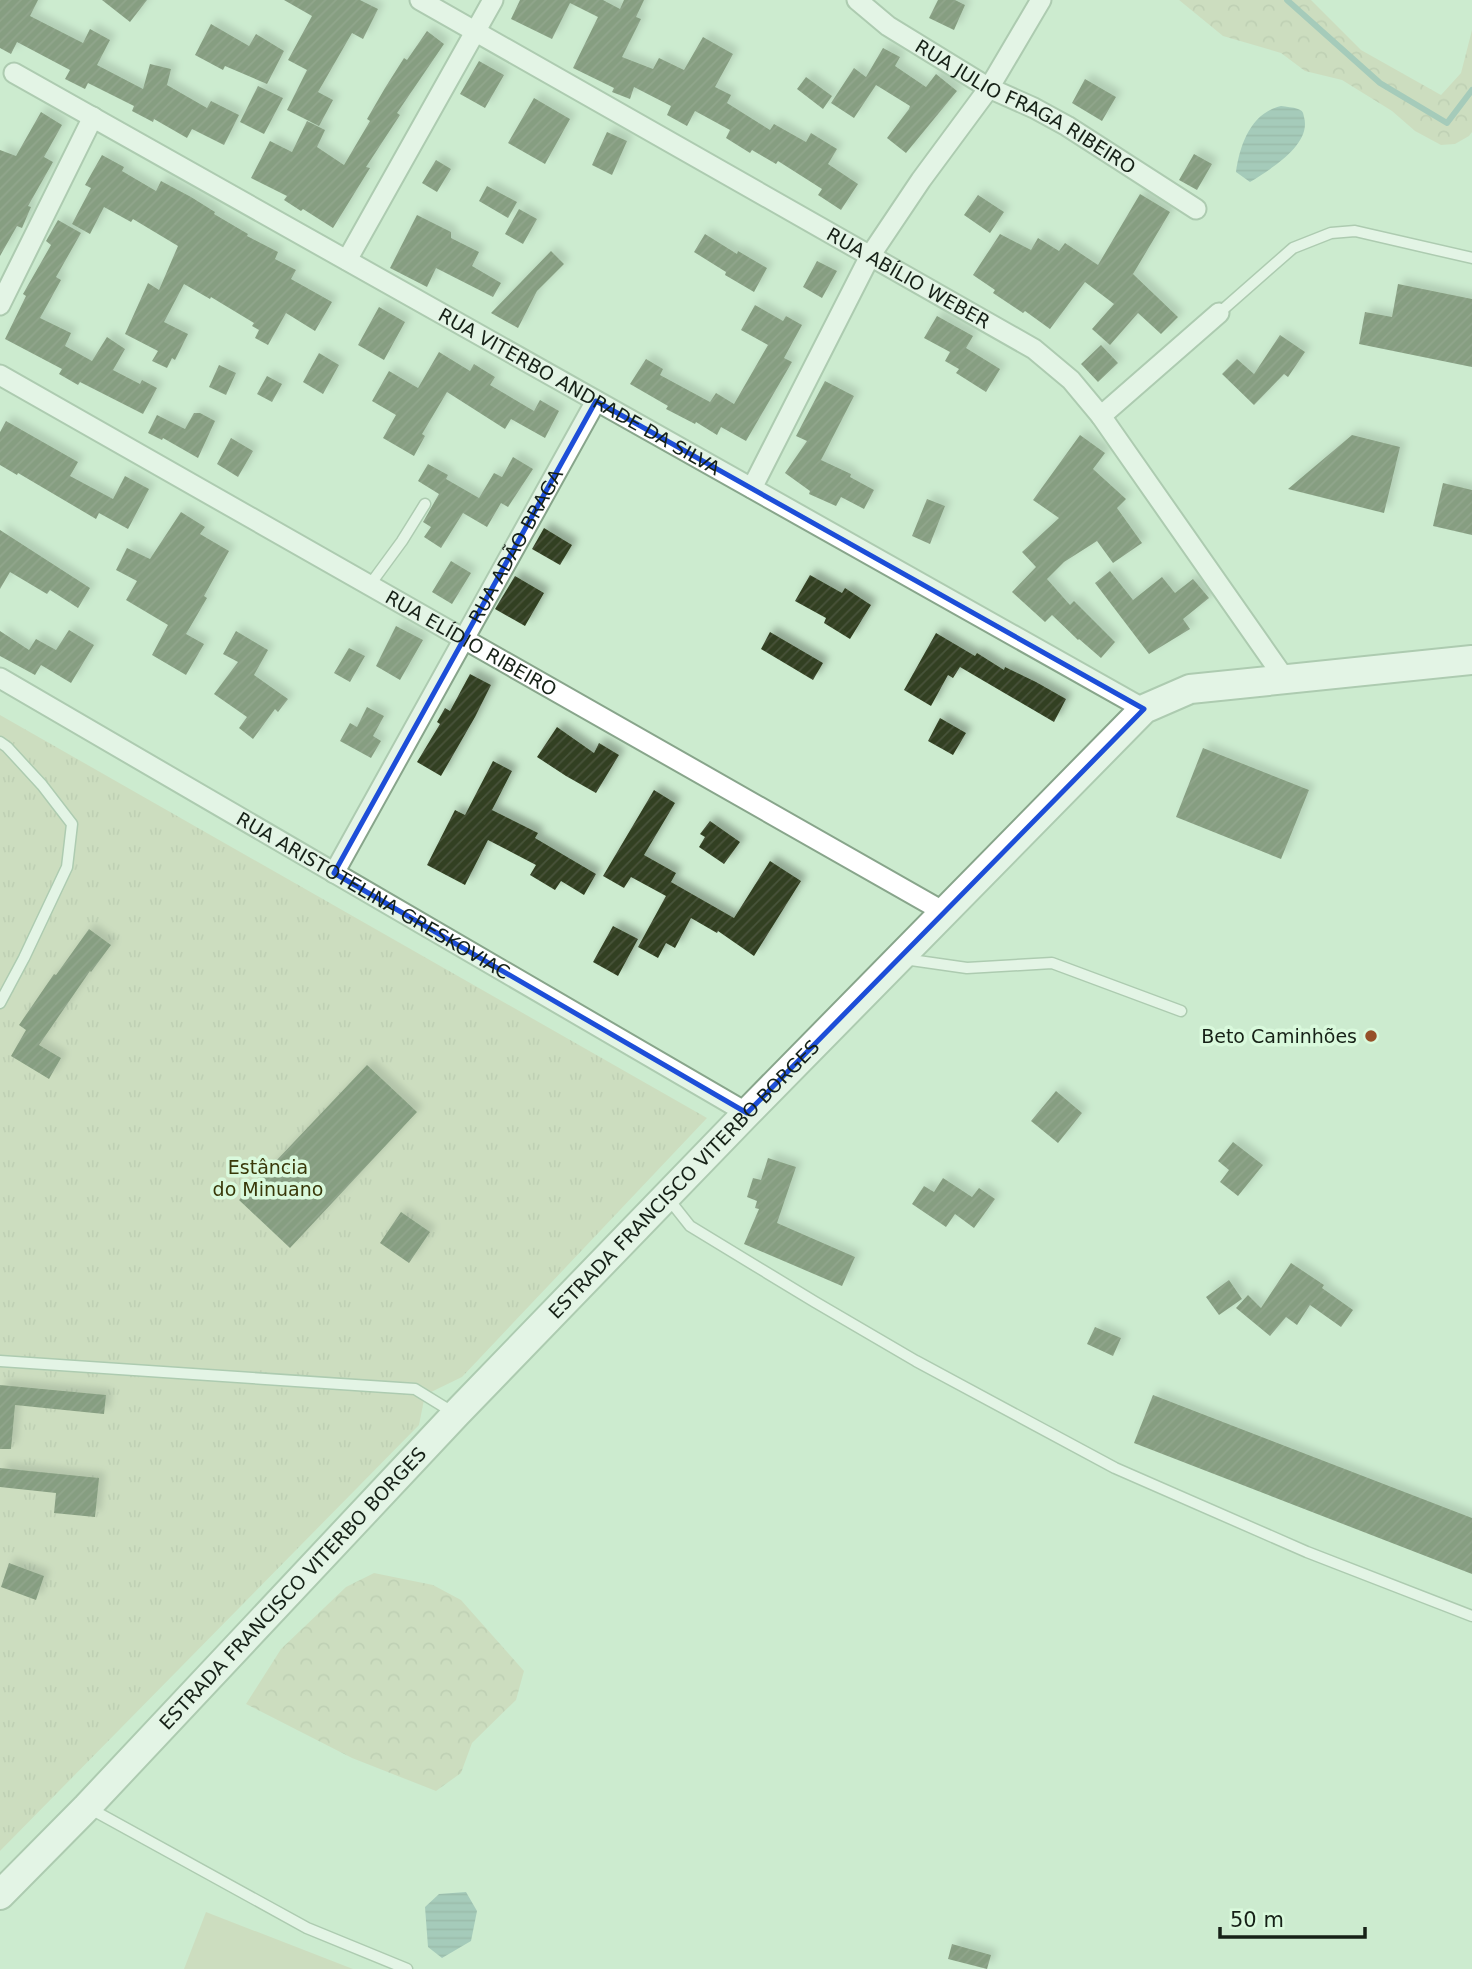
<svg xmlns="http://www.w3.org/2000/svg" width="1472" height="1969" viewBox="0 0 1472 1969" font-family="'DejaVu Sans',sans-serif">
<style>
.green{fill:#cdcdac}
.forest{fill:url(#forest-crowns)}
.park{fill:url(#park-tufts)}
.water{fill:url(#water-rules)}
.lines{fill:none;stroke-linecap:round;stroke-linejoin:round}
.stream{stroke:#77a5a0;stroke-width:6}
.building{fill:url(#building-hatch);filter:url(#shadow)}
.lane-casing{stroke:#88a58b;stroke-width:13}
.street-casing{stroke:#88a58b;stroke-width:23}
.secondary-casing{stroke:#88a58b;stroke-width:32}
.lane{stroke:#fff;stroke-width:10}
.street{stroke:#fff;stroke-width:19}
.secondary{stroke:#fff;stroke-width:28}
.marked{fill:none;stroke:#1d4ed8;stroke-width:5;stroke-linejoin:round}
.poi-dot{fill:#965029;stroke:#d9f9dc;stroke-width:2.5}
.labels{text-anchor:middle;stroke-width:7;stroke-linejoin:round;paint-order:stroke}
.street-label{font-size:19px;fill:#162117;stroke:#d9f9dc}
.poi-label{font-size:19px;fill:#162117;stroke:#d9f9dc;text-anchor:end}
.park-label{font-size:19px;fill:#393809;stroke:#d9f9dc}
</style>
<defs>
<pattern id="forest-crowns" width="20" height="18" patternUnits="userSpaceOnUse" patternTransform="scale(1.75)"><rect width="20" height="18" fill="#cdcdac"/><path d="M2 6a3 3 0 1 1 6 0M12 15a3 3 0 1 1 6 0" fill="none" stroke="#afb093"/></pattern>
<pattern id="park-tufts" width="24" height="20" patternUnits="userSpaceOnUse" patternTransform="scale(1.75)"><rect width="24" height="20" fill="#cdcdac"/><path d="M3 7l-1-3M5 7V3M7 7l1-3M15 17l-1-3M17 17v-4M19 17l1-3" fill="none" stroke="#afb093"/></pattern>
<pattern id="water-rules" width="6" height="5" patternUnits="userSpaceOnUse" patternTransform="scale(1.75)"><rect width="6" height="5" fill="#77a5a0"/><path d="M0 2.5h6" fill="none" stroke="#618681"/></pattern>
<pattern id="building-hatch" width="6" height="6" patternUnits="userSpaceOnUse" patternTransform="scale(1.75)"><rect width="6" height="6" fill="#334023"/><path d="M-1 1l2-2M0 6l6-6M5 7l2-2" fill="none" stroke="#47533a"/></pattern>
<filter id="shadow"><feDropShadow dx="6" dy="-6" stdDeviation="3.5" flood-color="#0004"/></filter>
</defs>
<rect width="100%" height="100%" fill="#ccebcf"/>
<!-- green -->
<path class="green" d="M206,1912l147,57h-169z"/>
<!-- forest -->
<path class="forest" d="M1179,0h132l50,50 80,45 20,-22 11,-43v102l-3,4 -14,8 -14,1 -26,-14 -23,-20 -50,-31 -37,-9 -24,-18 -58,-17z
M374,1573l59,12 28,15 63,71 -8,29 -44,43 -11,30 -25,18 -84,-33 -106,-54 35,-55 65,-62z"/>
<!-- park -->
<path class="park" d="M0,715l707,403 -245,259 -37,18 -6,30 -419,426z"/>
<!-- water -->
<path class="water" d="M1281,106c5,1 12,1 17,3 5,2 5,3 6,8 8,28 -35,53 -54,65l-14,-10c4,-28 15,-59 45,-66z
M466,1892l11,19 -6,30 -29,17 -14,-11 -3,-40 14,-13z"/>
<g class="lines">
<!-- stream -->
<path class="stream" d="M1287,0l93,83 67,40 25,-33"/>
</g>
<!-- building -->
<path class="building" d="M0,0h38l-8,16 53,27 7,-14 20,11 -13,25 46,24 7,-25 21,5 -4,16 40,23 4,-7 28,14 -15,30 -32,-16 -5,9 -33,-19 -1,3 -21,-11 2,-5 -46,-23 -3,6 -20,-10 5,-9 -53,-28 -6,12 -11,-6z
M102,0h45l-17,22z
M284,0h76l18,9 -15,30 -11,-6 -34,59 15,8 -14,26 -32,-16 20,-40 -19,-10 24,-44z
M520,0h83l17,9 4,-9h20l-8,17 5,2 -19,38 31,12 6,-11 25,12 19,-33 30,17 -18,33 16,8 -4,8 43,27 4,-6 32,18 5,-9 26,16 -9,15 30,20 -17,26 -23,-15 4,-6 -44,-28 -2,3 -24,-14 -2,3 -24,-15 4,-8 -35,-19 -8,15 -20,-11 4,-9 -37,-19 -4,12 -18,-7 2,-4 -41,-20 25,-51 -28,-14 -18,36 -41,-20z
M938,0h17l10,5 -11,25 -25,-12z
M211,24l38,22 7,-12 28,17 -17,33 -42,-18 -2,4 -28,-15z
M427,31l17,13 -47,69 3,2 -34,52 4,1 -37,60 -30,-19 -2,2 -17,-11 3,-4 -36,-18 19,-37 22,11 15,-31 18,9 -8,17 27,18 26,-44 -3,-2 18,-31 19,-30 3,2z
M883,48l17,9 -5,9 31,21 10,-13 21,17 -51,62 -19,-15 22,-29 1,-3 -34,-21 -22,33 -23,-15 23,-35 12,9z
M479,61l25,14 -19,33 -25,-14z
M806,77l26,19 -9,13 -26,-20z
M1085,79l31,18 -14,24 -30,-18z
M258,86l25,12 -19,36 -24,-12z
M534,98l36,21 -25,45 -37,-21z
M41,112l21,13 -18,32 9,5 -25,44 3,1 -9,21 -5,-2 -17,30v-106l16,6z
M607,132l20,9 -15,34 -20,-10z
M1194,154l18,10 -15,26 -18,-10z
M102,155l22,12 -2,4 34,20 5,-10 30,16 24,15 -1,2 34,20 -1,2 31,16 -3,7 21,11 -5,9 41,23 -17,29 -29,-18 -18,32 -13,-7 4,-8 -7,-4 2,-3 -43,-26 -1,2 -26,-15 -20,38 24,12 -13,26 -3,-2 -5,10 -15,-7 6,-10 -33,-17 23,-51 11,7 19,-44 -45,-27 -2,3 -27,-15 -14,27 -18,-10 19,-36 -6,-3z
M436,160l15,9 -14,23 -15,-9z
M487,186l30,16 -9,16 -29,-17z
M1140,194l30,18 -37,62 45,43 -17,17 -23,-21 -28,32 -18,-16 22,-25 -29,-22 -35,47 -25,-18 -2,2 -30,-20 2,-3 -22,-15 27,-41 31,16 7,-12 21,13 6,-8 33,22z
M978,195l26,17 -14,21 -26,-18z
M519,209l18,10 -14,25 -18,-10z
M417,215l34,17v6l28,14 -7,14 29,17 -8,14 -57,-29 -9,19 -37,-19z
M58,220l23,13 -25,44 5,3 -21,38 31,15 -6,13 27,15 15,-24 18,12 -12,21 27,14 2,-4 15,8 -14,26 -63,-32 -2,3 -19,-11 3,-5 -57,-30 21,-43 -3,-2 28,-49 -5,-4z
M705,234l32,20 1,-3 29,17 -13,24 -29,-17 1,-3 -32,-20z
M551,251l13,13 -27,27 -19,37 -27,-15z
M817,261l20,10 -15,27 -19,-11z
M1398,284l74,15v68l-113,-23 6,-32 27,5z
M755,305l28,16 3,-5 16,9 -18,33 8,4 -46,79 -25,-14 -4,8 -21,-13 -1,2 -29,-15 2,-3 -38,-22 16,-25 17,10 -3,6 50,27 6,-9 18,11 34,-59 -27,-15z
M379,307l26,15 -21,38 -26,-15z
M937,316l36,20 -7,12 34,21 -14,23 -30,-19 3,-4 -14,-8 5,-9 -26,-14z
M1280,335l25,17 -17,25 -4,-3 -30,31 -32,-31 15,-15 17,15z
M1101,345l17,18 -20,19 -17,-18z
M439,352l31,19 4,-7 21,13 -5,8 44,26 6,-11 19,11 -14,27 -34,-19 -6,10 -58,-37 -25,42 3,2 -11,20 -31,-18 13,-23 -24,-14 17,-30 29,17z
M319,353l20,12 -16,29 -20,-12z
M219,365l17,8 -10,22 -17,-8z
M267,376l15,8 -10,18 -15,-8z
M825,381l29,15 -33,64 30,14 -1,3 24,13 -10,19 -23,-12 -5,9 -27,-12 1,-3 -25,-18 22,-32 -11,-5z
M194,413h6l15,8 -17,37 -35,-20 -1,2 -14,-7 9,-18 28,14z
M6,421l72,41 -8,14 43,23 12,-23 24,13 -21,40 -29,-16 -3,6 -78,-46 -1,2 -17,-10v-33z
M1080,435l25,18 -12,16 33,30 -9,9 25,35 -29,20 -16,-22 -33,21 -17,17 23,26 4,-4 41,41 -14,16 -22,-19 -1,1 -26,-25 -7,7 -33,-30 24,-25 -14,-15 37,-34 -26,-18z
M1352,435l48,12 -16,66 -96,-24z
M231,438l22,13 -15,26 -21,-13z
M513,457l20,12 -25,38 -7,-4 -14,24 -24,-14 -22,35 -17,-11 7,-10 -8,-5 16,-28 -21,-13 10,-17 20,11 -2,4 33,19 15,-25 8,4z
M1443,483l29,7v45l-39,-9z
M927,499l18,7 -15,38 -18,-8z
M181,512l24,15 -5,7 29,17 -25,45 3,2 -21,36 18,10 -18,31 -34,-20 16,-30 -42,-25 11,-19 -21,-11 11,-22 23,11z
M544,528l28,17 -12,20 -28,-16z
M0,530l90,58 -12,20 -28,-18 -3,4 -37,-22 -10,17z
M451,561l20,12 -19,31 -20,-12z
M1110,571l23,29 29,-23 13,16 18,-14 16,19 -26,21 7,10 -41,25 -54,-71z
M810,575l32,18 3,-5 26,17 -21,34 -26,-16 2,-5 -31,-17z
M515,576l29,17 -19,33 -30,-17z
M396,626l27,14 -23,40 -24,-14z
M69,630l25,15 -23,38 -30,-18 -6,10 -35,-19v-25l29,19 7,-11 20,11z
M236,631l32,19 -14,25 34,24 -10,13 -3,-3 -22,30 -14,-11 8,-11 -33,-23 24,-32 -15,-8z
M770,632l53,31 -10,17 -52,-31z
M936,633l39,23 2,-3 27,17 1,-3 31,15 30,17 -12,23 -94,-55 -7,11 -5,-3 -17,31 -27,-16z
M349,648l16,8 -15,26 -16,-9z
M470,674l21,11 -16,32 -34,59 -24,-14 23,-38 -3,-2 8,-14 5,3z
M367,707l17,9 -11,20 8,5 -10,17 -31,-17 10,-18 7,4z
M940,718l26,15 -13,22 -25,-14z
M557,727l37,26 5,-10 20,12 -23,38 -30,-17 -29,-19z
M1203,748l106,42 -28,69 -105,-42z
M493,761l19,10 -20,39 46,23 -3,5 61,36 -12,21 -23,-14 -6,9 -25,-15 6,-10 -48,-25 -23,45 -38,-20 28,-55 10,5z
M654,790l21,13 -31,52 32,18 -5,9 63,36 36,-57 31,20 -47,75 -36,-25 -1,2 -26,-15 -16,30 -9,-5 -8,15 -20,-11 28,-51 -35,-19 -7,11 -21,-12z
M710,821l30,21 -16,22 -25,-17 6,-10 -5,-3z
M613,926l25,13 -20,37 -25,-14z
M89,929l22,16 -20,27 -1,-1 -51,74 22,13 -12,21 -38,-23 15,-26 -7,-5 35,-51 2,1z
M367,1065l50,47 -127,136 -51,-48z
M1056,1091l26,22 -24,30 -27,-22z
M1233,1142l30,23 -25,31 -18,-14 9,-12 -11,-9z
M768,1158l28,9 -19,56 78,34 -13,29 -98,-42 15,-35 -4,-1 2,-7 -10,-4 6,-19 8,2z
M943,1178l29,19 7,-9 16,11 -21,29 -19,-14 -9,13 -34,-23 12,-18 10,6z
M401,1212l29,20 -21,31 -29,-20z
M1291,1263l33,22 -2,3 31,22 -12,17 -31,-22 -13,20 -11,-8 -16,19 -34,-28 12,-13 13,13z
M1229,1280l13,19 -23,16 -13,-18z
M1095,1327l26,11 -8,18 -26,-12z
M0,1385l106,10 -2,19 -89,-9 -4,44h-11z
M1153,1395l319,123v56l-338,-131z
M0,1468l99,10 -4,39 -41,-4 2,-20 -56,-6z
M9,1563l35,13 -8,24 -35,-13z
M952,1944l39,11 -4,14 -39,-10z"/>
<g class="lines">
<defs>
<path id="lane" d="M1219,313l74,-65 38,-15 24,-2 117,27
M369,586l33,-45 23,-37
M0,742l7,5 35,38 30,39 -5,43 -43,91 -24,45
M904,959l63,9 85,-5 129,48
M667,1197l23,29 125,76 101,59 199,107 192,84 165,64
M0,1361l415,28 39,24
M89,1808l218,120 100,41"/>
<g id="street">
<path id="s1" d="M420,0l614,349 37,31 30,36 184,263"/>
<path id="s2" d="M857,0l31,26 101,62 45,20 33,18 129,83"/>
<path id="s3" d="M14,73l1130,636"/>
<path d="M347,260l146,-260"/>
<path d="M0,305l93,-188"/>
<path id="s4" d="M0,375l944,537"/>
<path d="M1101,416l118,-103"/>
<path d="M752,488l118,-232 51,-76 68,-92 52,-88"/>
<path id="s5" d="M0,678l747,435"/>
<path id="s6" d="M334,873l262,-472"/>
</g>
<g id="secondary">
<path id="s7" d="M0,1895l87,-88 369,-393 291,-301 397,-404 46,-20 282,-29"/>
</g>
</defs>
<!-- lane casing -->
<use href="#lane" class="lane-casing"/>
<!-- street casing -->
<use href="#street" class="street-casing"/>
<!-- secondary casing -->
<use href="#secondary" class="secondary-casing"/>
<!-- lane -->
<use href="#lane" class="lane"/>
<!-- street -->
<use href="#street" class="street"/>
<!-- secondary -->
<use href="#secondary" class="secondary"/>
</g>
<!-- marked area -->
<path d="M0 0H1472V1969H0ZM596,401l548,308 -397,404 -413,-240z" fill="#ccebcf" fill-opacity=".55" fill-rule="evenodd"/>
<path class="marked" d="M596,401l548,308 -397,404 -413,-240z"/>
<!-- markers -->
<circle class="poi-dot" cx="1371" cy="1036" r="7"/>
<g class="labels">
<!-- street labels -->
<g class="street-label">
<text dy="7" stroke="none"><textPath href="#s2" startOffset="200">RUA JULIO FRAGA RIBEIRO</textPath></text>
<text dy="7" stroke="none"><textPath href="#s1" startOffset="562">RUA ABÍLIO WEBER</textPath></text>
<text dy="7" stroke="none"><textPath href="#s3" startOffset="649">RUA VITERBO ANDRADE DA SILVA</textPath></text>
<text dy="7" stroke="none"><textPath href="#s6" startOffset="374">RUA ADÃO BRAGA</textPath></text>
<text dy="7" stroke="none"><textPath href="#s4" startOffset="542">RUA ELÍDIO RIBEIRO</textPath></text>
<text dy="7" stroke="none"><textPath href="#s5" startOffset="432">RUA ARISTOTELINA GRESKOVIAC</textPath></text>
<text dy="7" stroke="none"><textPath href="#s7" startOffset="990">ESTRADA FRANCISCO VITERBO BORGES</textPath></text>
<text dy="7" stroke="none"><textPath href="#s7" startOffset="424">ESTRADA FRANCISCO VITERBO BORGES</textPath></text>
</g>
<!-- poi labels -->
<g class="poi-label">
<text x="1357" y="1043">Beto Caminhões</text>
</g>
<!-- park labels -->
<g class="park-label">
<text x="268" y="1174">Estância<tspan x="268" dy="22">do Minuano</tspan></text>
</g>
</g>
<!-- scale -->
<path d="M1220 1927v10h145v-10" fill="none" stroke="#162117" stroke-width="3.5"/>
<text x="1230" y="1927" font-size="21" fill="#162117" stroke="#d9f9dc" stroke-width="5" paint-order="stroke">50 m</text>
</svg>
